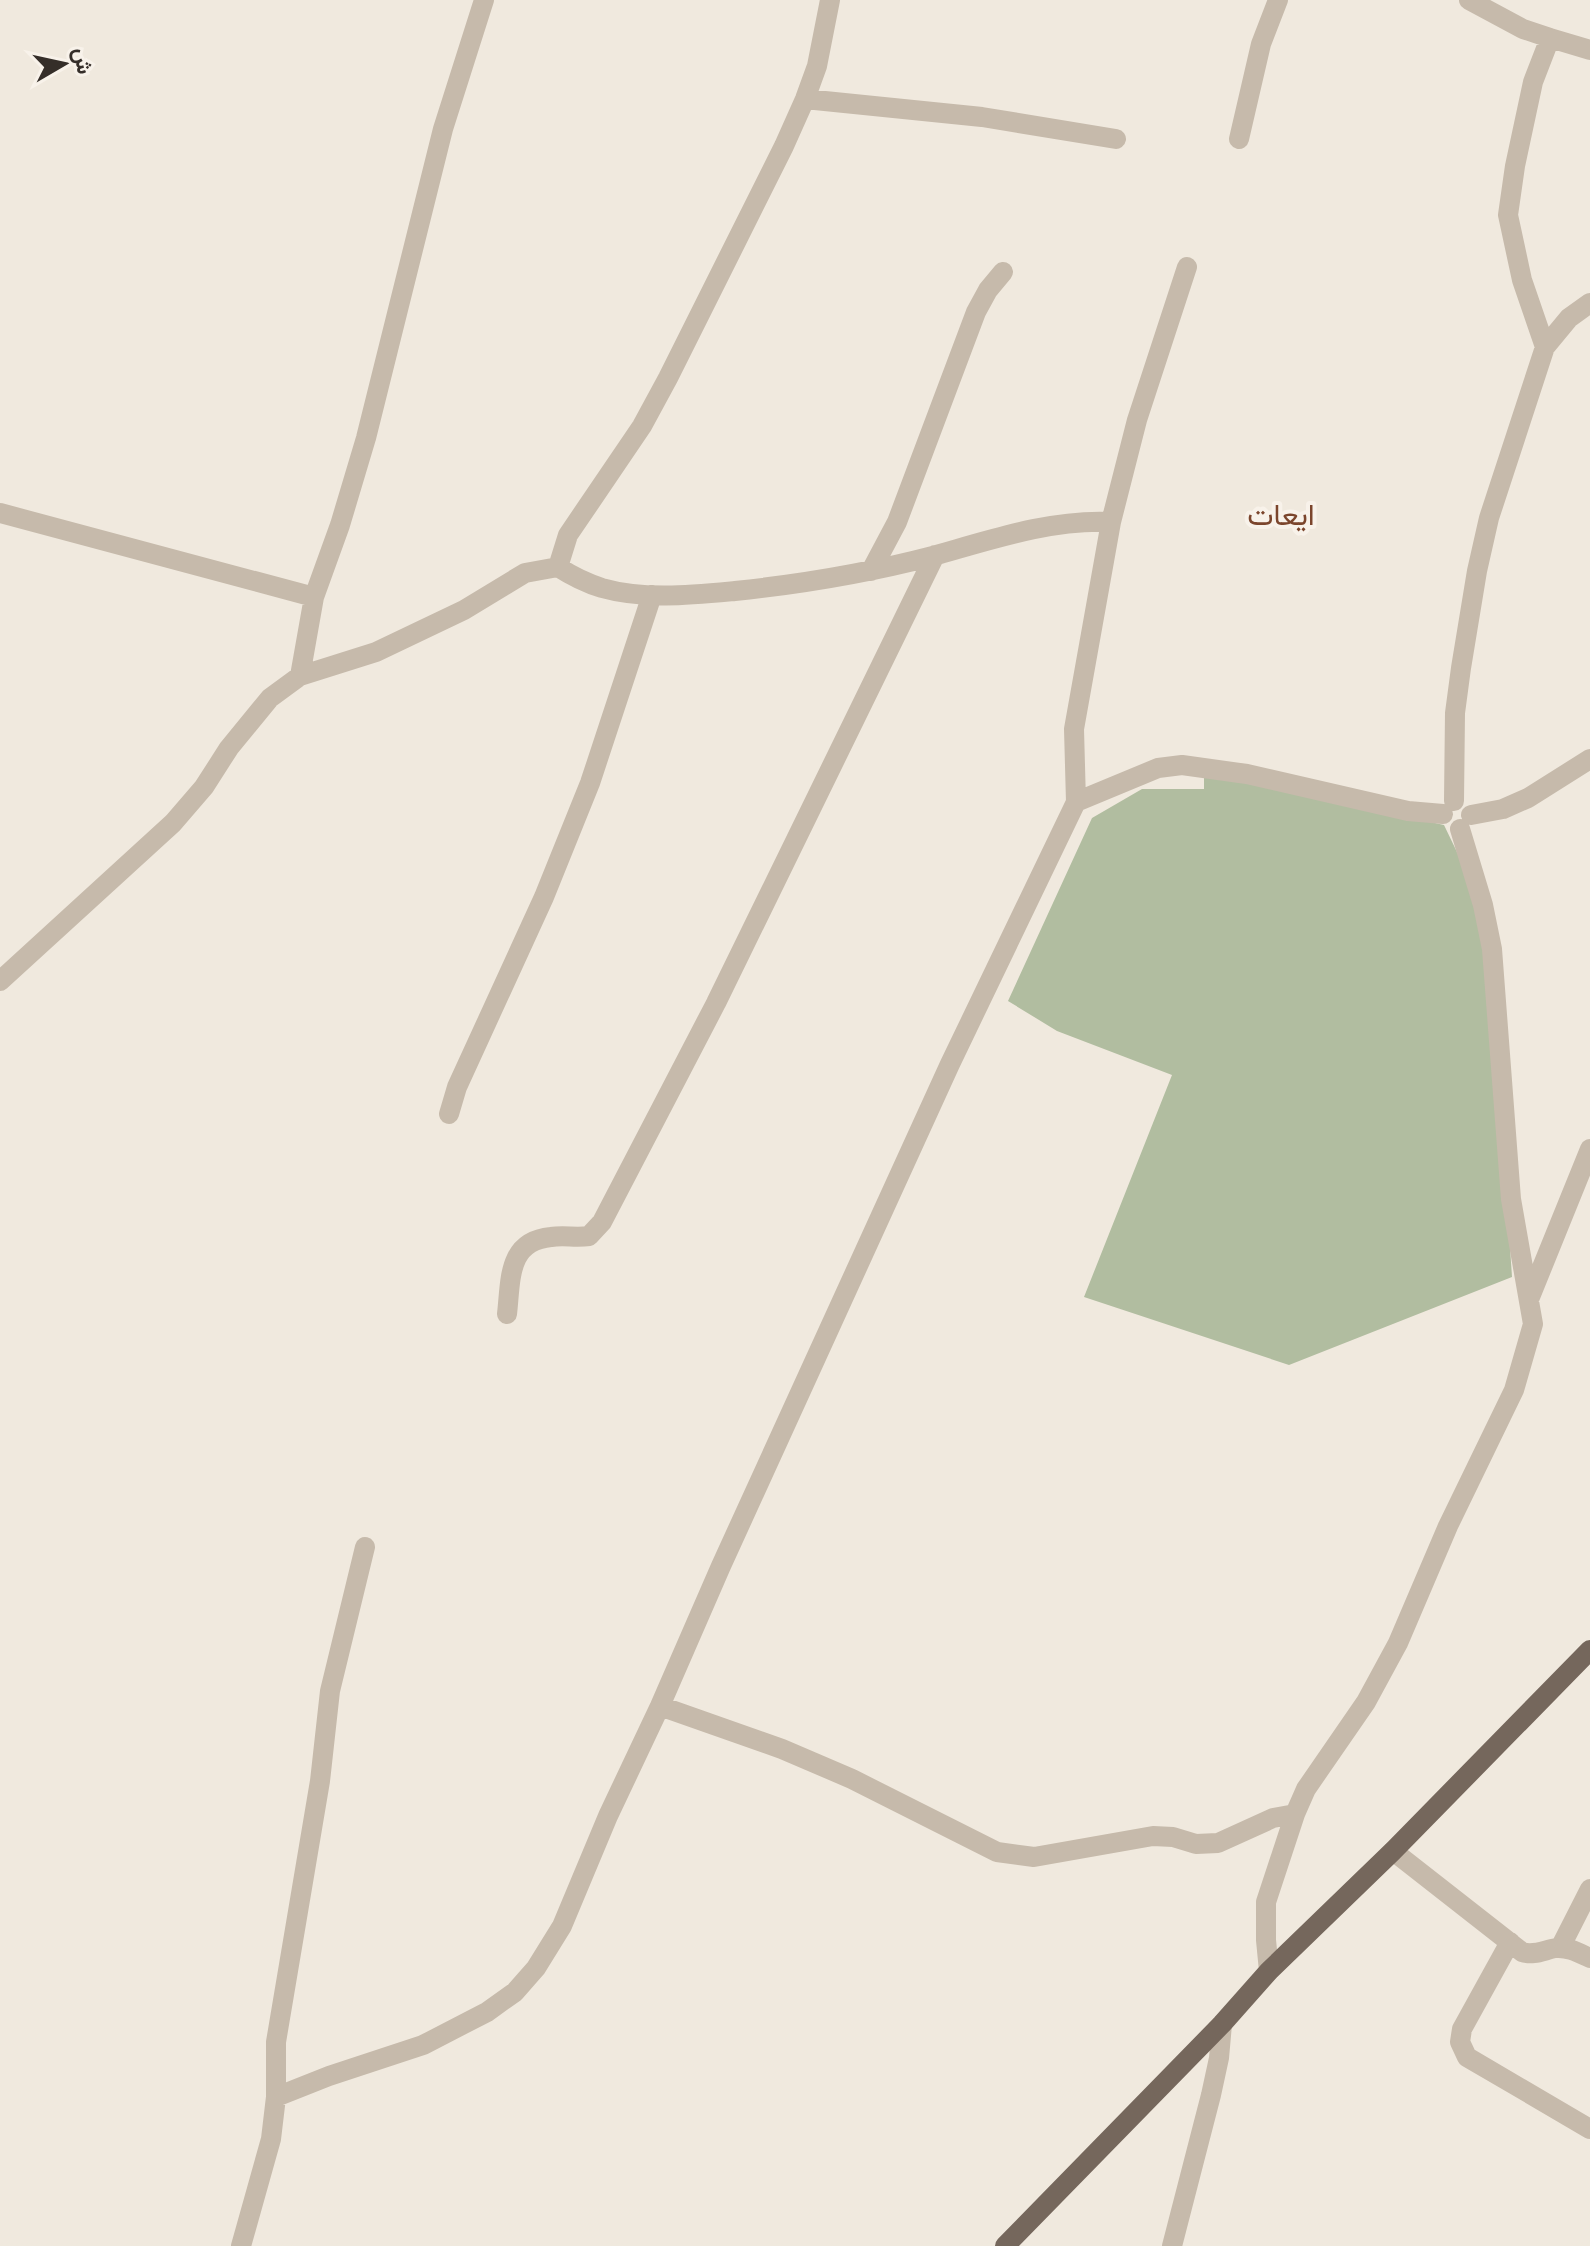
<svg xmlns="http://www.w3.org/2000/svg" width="1590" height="2246" viewBox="0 0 1590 2246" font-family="Roboto,Vazirmatn,sans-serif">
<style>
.green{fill:#b1bda0}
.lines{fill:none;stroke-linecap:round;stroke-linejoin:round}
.minor{stroke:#c6baab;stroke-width:20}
.major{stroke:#75675c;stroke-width:20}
.labels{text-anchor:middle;stroke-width:8;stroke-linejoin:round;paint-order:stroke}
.quarter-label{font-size:30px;fill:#7b452c;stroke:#f8f2ea}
</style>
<rect width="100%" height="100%" fill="#f0e9de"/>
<!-- green -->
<path class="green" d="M1204,772l240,53 36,75 20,196 12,181 -223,88 -205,-68 88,-222 -115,-44 -49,-30 84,-183 50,-29h62z"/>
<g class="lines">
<!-- minor -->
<path class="minor" d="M1469,0l54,29 27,9 -17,44 -18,84 -7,49 14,65 23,67
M1550,38l40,12
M805,99l177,18 134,22
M1239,139l22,-95 17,-44
M0,513l314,84
M1111,522l26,-102 50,-153
M558,567l10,-32 74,-109 26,-48 116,-232 21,-47 12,-33 13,-66
M871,571l26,-49 79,-210 12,-22 15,-18
M300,676l14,-79 26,-72 26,-87 77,-309 41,-129
M1454,801l1,-88 6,-45 16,-97 12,-53 56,-171 24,-29 21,-15
M1471,815l32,-6 25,-11 62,-39
M0,981l173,-158 31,-36 25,-39 41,-50 30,-22 76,-24 88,-42 61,-37 33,-6c14,9 28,16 44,21 42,12 90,7 133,3 67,-7 133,-18 198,-35 57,-16 118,-37 178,-34l-37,207 2,73
M449,1114l8,-27 87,-190 46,-114 62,-188
M1530,1297l60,-148
M507,1314c4,-34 0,-73 44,-77 13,-2 25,1 38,-1l13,-14 114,-219 219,-448
M660,1706l122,43 70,30 145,73 37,5 119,-21 20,1 23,7 22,-1 55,-25 22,-4
M1393,1851l129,101c12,4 22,-2 34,-4 13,-1 23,5 34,10
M1510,1942l-48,87 -2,13 7,15 123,72
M1560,1948l30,-59
M1269,1971l-3,-31v-38l29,-88 11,-25 60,-87 32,-59 50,-117 66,-136 19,-66 -22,-125 -19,-250 -9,-44 -23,-76
M276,2097v-55l44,-261 10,-90 35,-144
M241,2246l30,-107 5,-42 53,-21 94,-31 64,-33 28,-20 21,-24 26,-42 46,-110 52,-110 61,-140 229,-502 126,-262 82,-34 24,-3 65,9 161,37 35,3
M1172,2246l39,-151 8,-37 3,-34"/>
<!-- major -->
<path class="major" d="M1005,2246l217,-222 47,-53 124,-120 197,-201"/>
</g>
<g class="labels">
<!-- quarter labels -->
<g class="quarter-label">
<text x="1281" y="525">ايعات</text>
</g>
</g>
<!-- north arrow -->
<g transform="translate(64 64) rotate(81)" stroke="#f8f2ea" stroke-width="6" paint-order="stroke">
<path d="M0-6L14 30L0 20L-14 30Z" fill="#352e29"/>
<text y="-12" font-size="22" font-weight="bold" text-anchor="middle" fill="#352e29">ش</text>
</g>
</svg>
